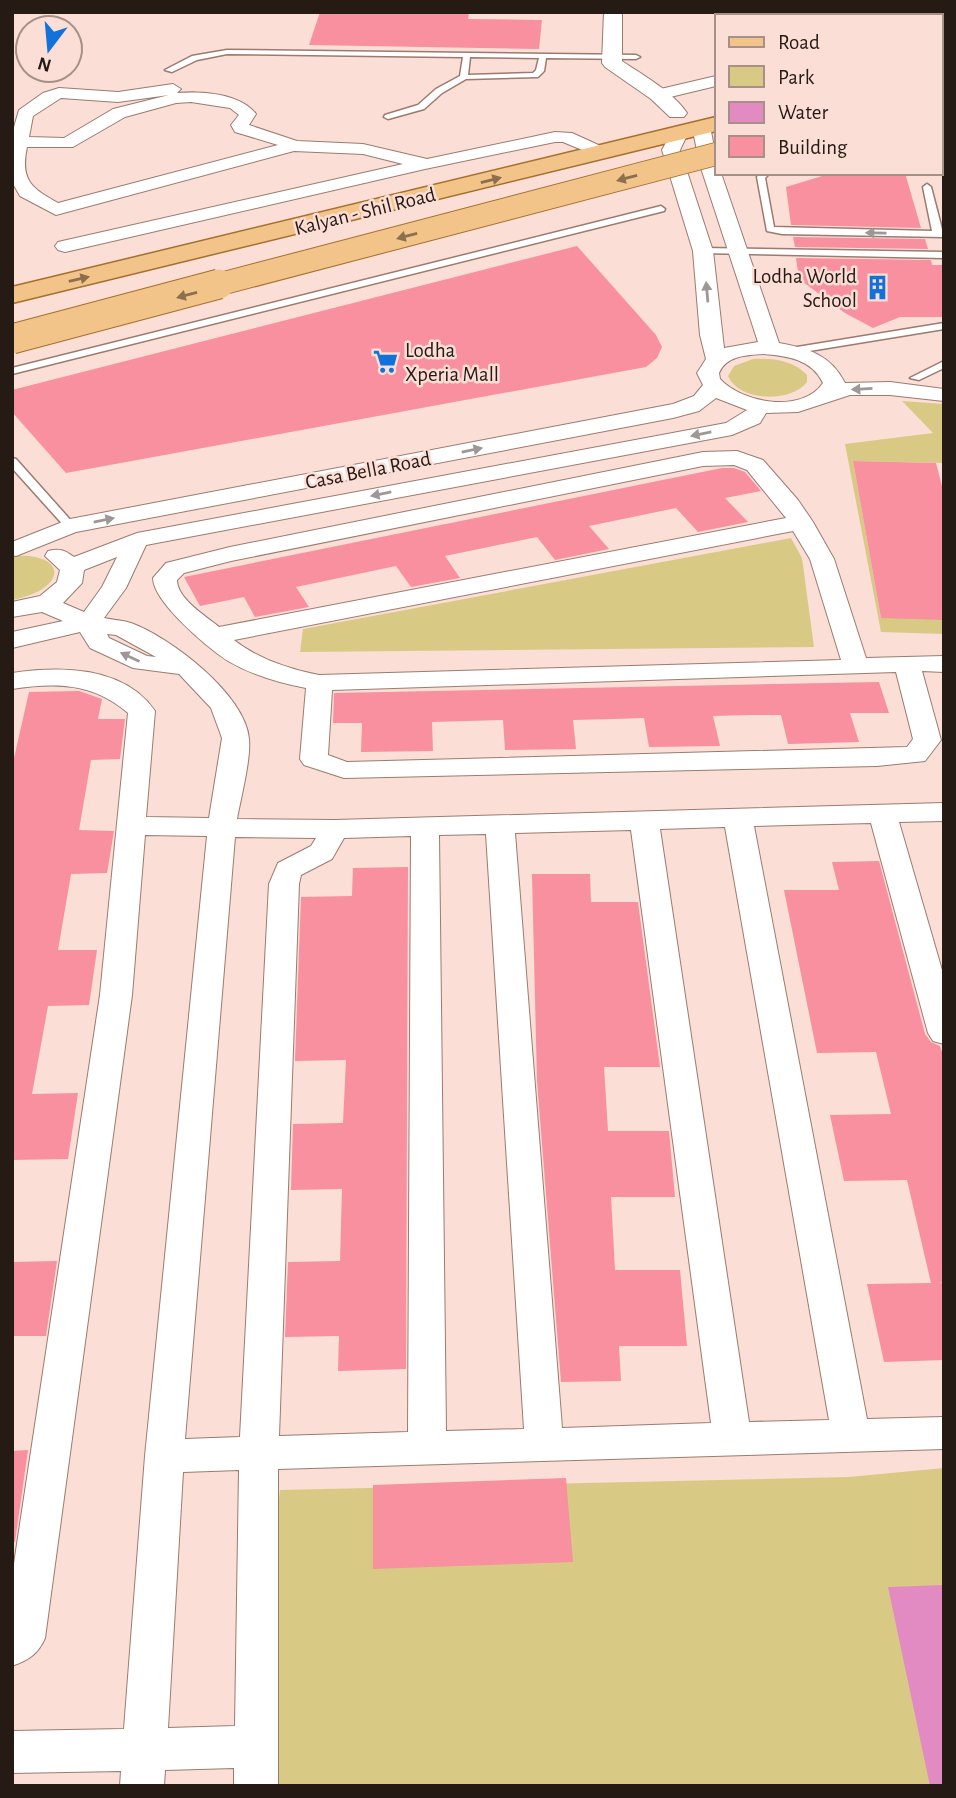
<svg xmlns="http://www.w3.org/2000/svg" width="956" height="1798" viewBox="0 0 956 1798" font-family="'Alegreya Sans',sans-serif">
<style>
.green{fill:#d8ca84}
.water{fill:#e28bc2}
.building{fill:#f8909f}
.lines{fill:none;stroke-linecap:round;stroke-linejoin:round}
.service-casing{stroke:#9b7b70;stroke-width:3}
.minor-casing{stroke:#9b7b70;stroke-width:2}
.tertiary-casing{stroke:#9b7b70;stroke-width:2}
.primary-casing{stroke:#a56f2d;stroke-width:3}
.service{fill:#fff;fill-rule:evenodd}
.minor{fill:#fff;fill-rule:evenodd}
.tertiary{fill:#fff;fill-rule:evenodd}
.primary{fill:#f2c489;fill-rule:evenodd}
.primary-bridge-far1-casing{stroke:#a56f2d;stroke-width:24;stroke-linecap:butt}
.primary-bridge-casing{stroke:#a56f2d;stroke-width:31;stroke-linecap:butt}
.primary-bridge-far1{stroke:#f2c489;stroke-width:22}
.primary-bridge{stroke:#f2c489;stroke-width:29}
.oneway{fill:#8c6f4f}
.oneway2{fill:#9d9896}
.labels{text-anchor:middle;stroke-width:5;stroke-linejoin:round;paint-order:stroke}
.far-street-label{font-size:21px;fill:#261a15;stroke:#fbded5}
.far-poi-label{font-size:21px;fill:#261a15;stroke:#fbded5;text-anchor:end}
</style>
<rect width="100%" height="100%" fill="#fbded5"/>
<!-- green -->
<path class="green" d="M753,359c19,-1 40,1 54,16v7c-16,21 -68,20 -79,-6l6,-10z
M902,401l42,3v59l-91,-2 28,157 63,-4v20l-63,-2 -36,-188 88,-11z
M791,538l11,20 12,89 -514,5 3,-23z
M12,556c58,-4 55,34 0,44z
M944,1468v318h-689l-5,-36 30,-260 569,-13z"/>
<!-- water -->
<path class="water" d="M944,1585v201h-14l-42,-199z"/>
<!-- building -->
<path class="building" d="M320,12h149l-1,7 74,1 -3,29 -230,-4z
M832,173h73l16,55 -130,-3 -5,-38z
M793,237l132,2 3,10 -133,-2z
M577,246l79,89 6,12 -5,11 -11,9 -580,106 -54,-61v-22z
M796,258l135,2 1,5h12v52h-44l-27,11 -28,-15 -46,-34z
M853,461l83,2 8,31v126l-63,-2z
M722,468h12l11,4 16,19 -36,7 23,24 -50,10 -22,-24 -87,18 20,23 -54,11 -18,-23 -92,19 15,22 -49,9 -15,-21 -100,21 13,20 -54,10 -11,-20 -44,9 -16,-29z
M879,682l10,31h-39l9,29 -71,2 -7,-29h-30l-38,1 7,30 -71,1 -5,-29 -31,1 -40,1 3,29 -71,1 -2,-30 -71,2 1,29 -72,1 1,-29h-29l1,-30z
M79,691l23,8 -4,20h27l-5,40 -29,1 -12,70 35,1 -7,42 -36,1 -13,76h39l-8,55 -41,1 -16,88 46,-1 -10,66 -56,1v-393l17,-75z
M879,861l46,173 6,8 9,4 4,13v223l-5,1h5v77l-60,2 -17,-78 64,-1 -24,-103 -63,1 -14,-66 61,-1 -15,-62 -59,1 -33,-163h55l-7,-28z
M408,867l-2,502 -68,2 1,-35 -54,1 3,-75 52,-1 2,-72 -51,1 2,-66 50,-1 3,-63 -51,1 6,-164 51,-1 1,-28z
M532,874h58l1,28h47l22,165h-56l4,64h61l6,66h-64l4,73h65l7,76h-68l2,35 -60,1 -24,-301z
M57,1261l-11,75h-34v-74z
M28,1450l-13,92h-3v-91z
M566,1478l7,84 -200,7v-84z"/>
<g class="lines">
<defs>
<path id="service" d="M825,12h8l1,4h-8z
M227,50l409,5 4,2 -4,2 -90,-1 -2,13 -6,6 -72,2 -24,14 -18,16 -36,10 -4,-2 1,-2 33,-10 18,-16 24,-13 3,-19 -236,-3 -30,6 -25,12 -7,-2 27,-14zM470,57l69,1 -3,12 -3,3 -65,2z
M944,110v4l-4,1v-4z
M940,165h4v6h-4z
M760,173h10l-5,5 9,49 158,4 -9,-44 4,-3 4,3 13,50 -162,-3 -15,-3 -10,-54z
M661,206l4,3 -1,2 -652,163v-6z
M703,248l241,4v6l-244,-5v-4z
M944,323v6l-153,25 -5,-3 5,-3z
M944,361v7l-25,12 -9,-2z
M12,458l4,1 58,65v4h-8l-54,-60z"/>
<path id="minor" d="M716,76v10l-58,14 -8,-5 2,-4z
M173,84l8,5 -4,4c25,-2 63,0 79,21l-7,11 48,16 66,3 64,15 128,-27 17,1 33,15 3,4 -9,5 -36,-15h-8l-130,27 -360,83 -7,-2 -3,-4 3,-4 345,-78 -40,-10 -69,-3 -238,64 -36,-19 -8,-14v-48l7,-24 24,-17 16,-5 59,4zM169,95l-56,14 -49,29 -35,-1 4,-21 28,-18 57,4zM191,102l39,6 9,7 -8,10 4,7 43,13 -220,58c-27,-15 -38,-23 -31,-56h46l52,-30 51,-14z
M701,121l9,5 6,32v15h5l58,170c29,5 52,12 66,40l45,-1 54,7v12l-54,-6h-40l-52,17 -32,1 -6,10 -28,12 -586,110 -20,43 -22,30c9,2 18,2 27,5 39,14 115,72 118,116 2,20 -8,58 -12,80l98,1 609,-17v18l-45,1 45,155v67l-11,-3 -5,-8 -57,-210 -117,3 113,593 77,-2v32l-666,20v317h-44v-18l-69,2 -1,16h-44l1,-15 -109,2v-42l112,-2 21,-273 62,-620 -62,-1 -13,160 -87,643c-7,16 -16,22 -33,28v-89l88,-582 28,-282c-35,-30 -71,-31 -116,-24v-16c48,-7 112,-7 143,38l-9,106 63,1 13,-80 -11,-30 -32,-34 -46,-6 -43,-20 -10,-16 -68,16v-16l51,-11 -21,-9 -30,5v-15l28,-6 17,-14 3,-12 -15,-14 3,-5c11,-3 17,-1 26,6l63,-24 589,-110 21,-13 -31,-12 -17,13 -26,7 -597,114 -60,24 -4,-1v-13l58,-23 603,-115 21,-8 9,-11 -6,-12 9,-14 -6,-24 -7,-84 -31,-101 11,-21h12l3,4 -8,17 33,101 11,97 34,-6 -58,-177 -8,-39zM763,354c24,2 49,5 60,29 -21,31 -81,20 -103,-4l-1,-6c7,-17 27,-18 44,-19zM117,557l-15,30 -18,25 -21,-9 19,-20 2,-13zM107,634l9,1 40,22 -9,-1 -38,-18zM725,827l104,593 -80,2 -89,-593zM631,830l80,593 -149,5 -47,-595zM486,834l38,595 -78,2 -7,-596zM411,836l-3,596 -129,4 20,-552 2,-9 31,-16 12,-21zM235,837l81,1 -5,8 -33,17 -9,21 -29,553 -55,2zM239,1470l-4,256 -67,2 15,-256z
M737,451l26,9 35,40 15,22 21,37 32,99 78,-2v16l-22,-1 19,69 -16,21 -48,5 -533,12 -40,-13 -4,-6 6,-71c-27,-5 -54,-13 -78,-27 -20,-13 -75,-59 -75,-83l13,-15 64,-16 473,-95zM734,465l13,5 39,48 -567,109c-13,-11 -42,-28 -42,-47l7,-7 47,-12 472,-95zM793,531l17,28 31,101 -522,15c-30,-6 -61,-16 -85,-35zM896,672l17,67 -6,8 -560,15 -19,-7 4,-65z"/>
<path id="tertiary" d="M604,12h18v49c22,15 50,30 65,52l-3,4h-14l-19,-18 -46,-32 -3,-4z
M918,12h26v7h-4v-3h-24z"/>
<path id="primary" d="M944,77v12l-4,1v-12z
M716,117v14l-704,172v-16z"/>
</defs>
<!-- service casing -->
<use href="#service" class="service-casing"/>
<!-- minor casing -->
<use href="#minor" class="minor-casing"/>
<!-- tertiary casing -->
<use href="#tertiary" class="tertiary-casing"/>
<!-- primary casing -->
<use href="#primary" class="primary-casing"/>
<!-- service -->
<use href="#service" class="service"/>
<!-- minor -->
<use href="#minor" class="minor"/>
<!-- tertiary -->
<use href="#tertiary" class="tertiary"/>
<!-- primary -->
<use href="#primary" class="primary"/>
<defs>
<path id="primary-bridge-far1" d="M213,286l503,-132"/>
<path id="primary-bridge" d="M12,339l207,-55"/>
</defs>
<!-- primary-bridge-far1 casing -->
<use href="#primary-bridge-far1" class="primary-bridge-far1-casing"/>
<!-- primary-bridge casing -->
<use href="#primary-bridge" class="primary-bridge-casing"/>
<!-- primary-bridge-far1 -->
<use href="#primary-bridge-far1" class="primary-bridge-far1"/>
<!-- primary-bridge -->
<use href="#primary-bridge" class="primary-bridge"/>
</g>
<!-- one-way arrows -->
<defs><path id="oneway-solid" d="M-6-.8H1V-3.2L6.5 0L1 3.2V.8H-6Z" transform="scale(1.75)"/></defs>
<g class="oneway">
<use href="#oneway-solid" transform="translate(627 178) rotate(165)"/>
<use href="#oneway-solid" transform="translate(491 180) rotate(-14)"/>
<use href="#oneway-solid" transform="translate(407 236) rotate(165)"/>
<use href="#oneway-solid" transform="translate(79 279) rotate(-13)"/>
<use href="#oneway-solid" transform="translate(187 295) rotate(165)"/>
</g>
<g class="oneway2">
<use href="#oneway-solid" transform="translate(876 233) rotate(-179)"/>
<use href="#oneway-solid" transform="translate(707 292) rotate(-95)"/>
<use href="#oneway-solid" transform="translate(862 389) rotate(177)"/>
<use href="#oneway-solid" transform="translate(701 434) rotate(169)"/>
<use href="#oneway-solid" transform="translate(472 450) rotate(-11)"/>
<use href="#oneway-solid" transform="translate(381 494) rotate(169)"/>
<use href="#oneway-solid" transform="translate(104 520) rotate(-11)"/>
<use href="#oneway-solid" transform="translate(130 657) rotate(-155)"/>
</g>
<!-- icons -->
<defs>
<symbol id="building-bare" viewBox="-9 -9 18 18"><path d="M-4-6H4V6H1V3H-1V6H-4ZM-2.5-4.3h1.7v1.8h-1.7ZM.8-4.3h1.7v1.8H.8ZM-2.5-1h1.7V.8h-1.7ZM.8-1h1.7V.8H.8Z" fill="#1172db" stroke="#fbded5" stroke-width="2.5" paint-order="stroke"/></symbol>
<symbol id="supermarket-bare" viewBox="-9 -9 18 18"><path d="M-6-5.5h2.5l.6 2H6L4.5 2H-2.5L-4.4-4H-6ZM-1.5 3.2a1.3 1.3 0 1 0 .1 0ZM3 3.2a1.3 1.3 0 1 0 .1 0Z" fill="#1172db" stroke="#fbded5" stroke-width="2.5" paint-order="stroke"/></symbol>
</defs>
<g fill-rule="evenodd">
<use href="#building-bare" x="860" y="270" width="35" height="35"/>
<use href="#supermarket-bare" x="368" y="344" width="35" height="35"/>
</g>
<g class="labels">
<!-- far-street labels -->
<g class="far-street-label">
<text transform="translate(365 211) rotate(-14)" y="7">Kalyan - Shil Road</text>
<text transform="translate(368 470) rotate(-11)" y="7">Casa Bella Road</text>
</g>
<!-- far-poi labels -->
<g class="far-poi-label">
<text x="857" y="283">Lodha World<tspan x="857" dy="24">School</tspan></text>
<text x="405" y="357" text-anchor="start">Lodha<tspan x="405" dy="24">Xperia Mall</tspan></text>
</g>
</g>
<!-- border -->
<rect width="956" height="1798" fill="none" stroke="#261a15" stroke-width="28"/>
<!-- legend -->
<rect x="715" y="14" width="228" height="161" fill="#fbded5" stroke="#a69088" stroke-width="2"/>
<rect x="729" y="37" width="35" height="10" fill="#f2c489" stroke="#a69088" stroke-width="2"/>
<text x="778" y="49" font-size="21" fill="#261a15">Road</text>
<rect x="729" y="66" width="35" height="21" fill="#d8ca84" stroke="#a69088" stroke-width="2"/>
<text x="778" y="84" font-size="21" fill="#261a15">Park</text>
<rect x="729" y="102" width="35" height="21" fill="#e28bc2" stroke="#a69088" stroke-width="2"/>
<text x="778" y="119" font-size="21" fill="#261a15">Water</text>
<rect x="729" y="136" width="35" height="21" fill="#f8909f" stroke="#a69088" stroke-width="2"/>
<text x="778" y="154" font-size="21" fill="#261a15">Building</text>
<!-- north arrow -->
<g transform="translate(49 49) rotate(196)"><circle r="33" fill="#fbded5" stroke="#a69088" stroke-width="2"/>
<path d="M0-5L12 26L0 18L-12 26Z" fill="#1172db"/>
<text y="-10" font-size="19" font-weight="bold" text-anchor="middle" fill="#261a15">N</text>
</g>
</svg>
